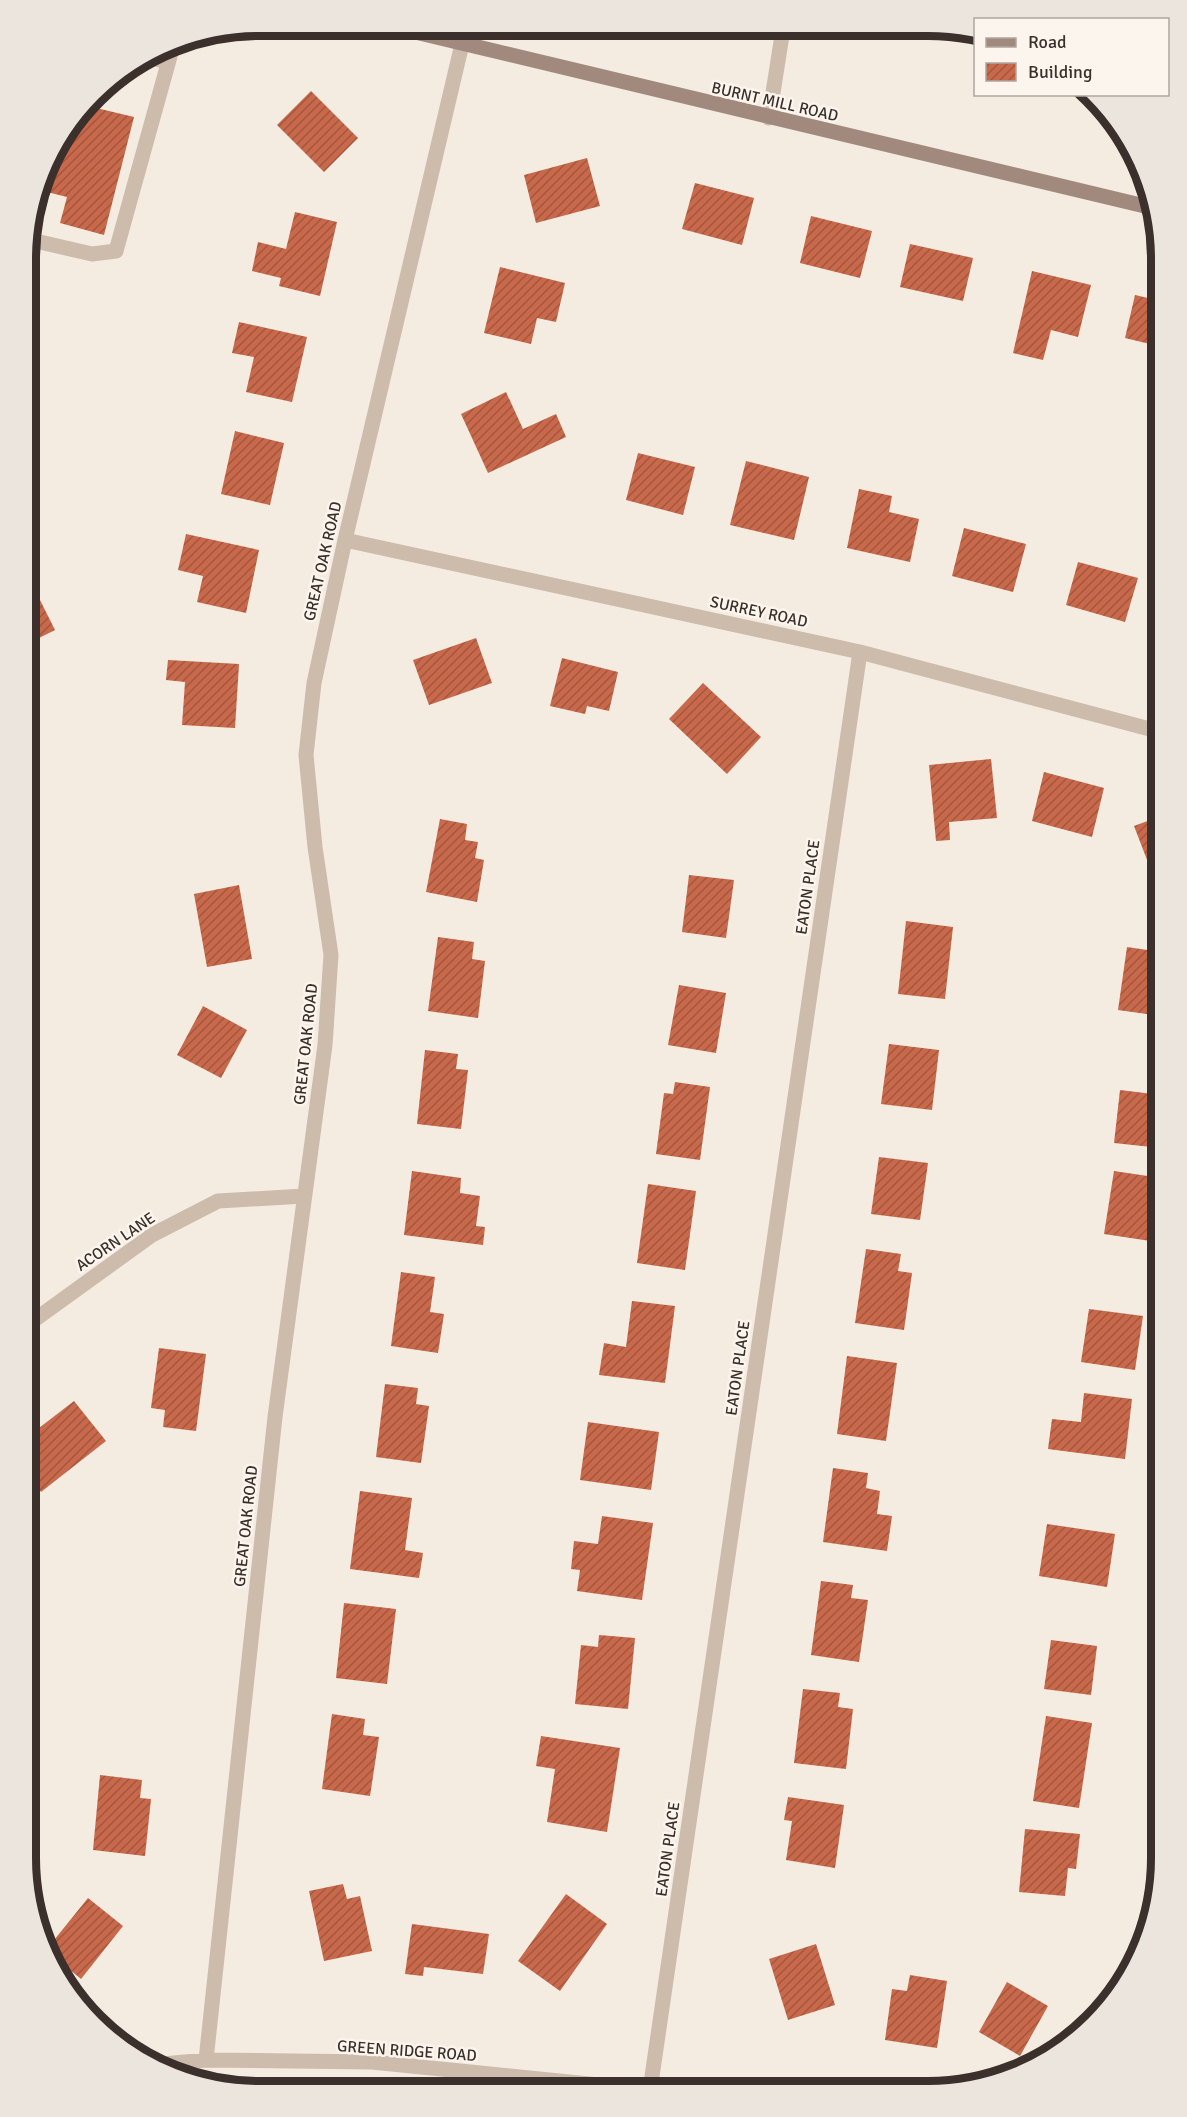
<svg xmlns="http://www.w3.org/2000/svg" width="1187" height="2117" viewBox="0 0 1187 2117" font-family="Signika,sans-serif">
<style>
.building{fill:url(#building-hatch)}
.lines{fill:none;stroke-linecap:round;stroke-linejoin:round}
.service{stroke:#cdbbac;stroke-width:15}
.minor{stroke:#cdbbac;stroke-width:15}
.secondary{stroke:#a18a7d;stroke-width:15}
.labels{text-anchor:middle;stroke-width:5;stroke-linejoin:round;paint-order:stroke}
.street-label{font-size:16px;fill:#3b302b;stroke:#fbf5ee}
.rim{fill:none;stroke:#3b302b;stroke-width:8}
</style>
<defs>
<pattern id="building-hatch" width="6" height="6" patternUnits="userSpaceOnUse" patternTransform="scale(1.5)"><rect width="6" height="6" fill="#c8694b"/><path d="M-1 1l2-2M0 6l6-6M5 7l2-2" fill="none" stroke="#a4573f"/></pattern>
</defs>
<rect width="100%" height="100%" fill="#f4ebe1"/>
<!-- building -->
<path class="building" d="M311,91l47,47 -34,34 -47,-47z
M88,106l46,11 -30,118 -44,-12 7,-26 -28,-7 11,-35z
M587,158l13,48 -64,17 -12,-48z
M695,183l59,15 -12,47 -60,-16z
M295,212l42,10 -17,74 -41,-10 2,-8 -29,-7 6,-29 28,7z
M811,216l61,15 -12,47 -60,-15z
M910,244l63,14 -10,43 -63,-14z
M500,267l65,16 -9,39 -19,-4 -6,26 -47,-11z
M1032,271l59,14 -13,52 -27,-7 -8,30 -30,-7z
M1135,295l26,6v75l-10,-3 7,-27 -33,-8z
M239,322l68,15 -15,65 -46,-10 8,-35 -22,-4z
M506,392l17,37 33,-15 10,23 -78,36 -27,-59z
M235,431l49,12 -14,62 -49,-11z
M638,453l57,14 -12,48 -57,-15z
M746,461l63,16 -15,63 -64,-15z
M859,489l33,7 -3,16 30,7 -9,43 -63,-14z
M964,528l62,16 -13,48 -61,-16z
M186,534l73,16 -13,63 -49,-11 6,-26 -25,-6z
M1078,562l60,16 -13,44 -59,-17z
M27,574l28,56 -28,14z
M476,638l16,45 -63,22 -16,-45z
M562,658l56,14 -9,39 -22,-5 -2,8 -35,-8z
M168,660l71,4 -4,64 -53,-3 3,-43 -19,-2z
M703,683l58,54 -34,37 -58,-55z
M991,759l6,59 -48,4 1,18 -14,1 -7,-76z
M1044,772l60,16 -12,49 -60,-16z
M1161,816v74l-2,1 -25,-65z
M440,819l27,5 -2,16 13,2 -3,16 9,2 -7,42 -51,-10z
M689,875l45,5 -8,58 -44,-6z
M239,885l13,74 -45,8 -13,-73z
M906,921l47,6 -8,72 -47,-5z
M438,937l36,5 -2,17 13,2 -7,57 -50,-7z
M1127,947l34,5v64l-43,-6z
M679,985l47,8 -10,60 -48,-8z
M203,1006l44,24 -26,48 -44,-23z
M889,1044l50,6 -7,60 -51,-6z
M425,1050l33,4 -2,15 12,1 -7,59 -44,-5z
M675,1082l35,5 -10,73 -44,-6 8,-61 9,1z
M1120,1090l41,5v53l-47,-5z
M879,1157l49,6 -8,57 -49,-6z
M412,1171l49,7 -1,15 20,3 -4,30 9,1 -2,18 -79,-10z
M1114,1171l47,7v40l-4,24 -53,-8z
M648,1184l48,7 -11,79 -48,-7z
M866,1249l35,5 -3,17 14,2 -8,57 -49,-7z
M401,1272l34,5 -5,35 14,2 -6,39 -47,-7z
M632,1301l43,5 -10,77 -66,-8 5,-32 22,4z
M1089,1309l54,7 -8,54 -54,-8z
M159,1348l47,6 -10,77 -33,-4 2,-17 -14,-2z
M847,1356l50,7 -11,78 -49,-7z
M385,1384l33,4 -2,16 13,2 -8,57 -45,-6z
M1084,1393l48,6 -7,60 -77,-10 4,-30 29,3z
M74,1401l32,40 -65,51 -15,-20v-34z
M588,1422l71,10 -8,58 -71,-10z
M833,1468l35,5 -2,15 14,3 -3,23 15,2 -5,35 -64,-9z
M360,1491l52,7 -7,52 18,3 -4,25 -69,-9z
M602,1516l51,7 -11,77 -65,-9 3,-21 -9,-1 3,-28 24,3z
M1047,1524l68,10 -8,53 -68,-11z
M821,1581l32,4 -2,13 17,2 -9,62 -48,-7z
M344,1603l52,6 -9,75 -51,-6z
M599,1635l36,3 -7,71 -53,-5 6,-59 17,2z
M1051,1640l46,6 -6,49 -47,-6z
M803,1689l37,4 -2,14 15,2 -7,60 -52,-6z
M332,1714l33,5 -2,16 16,2 -9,59 -48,-7z
M1046,1716l46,7 -13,85 -46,-7z
M541,1736l79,12 -13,84 -60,-10 8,-53 -19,-3z
M100,1775l42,5 -2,18 11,1 -6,57 -52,-6z
M788,1797l56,8 -9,63 -49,-8 6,-39 -8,-1z
M1025,1829l55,5 -4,35 -8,-1 -3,28 -46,-4z
M343,1884l4,15 13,-3 12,55 -48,10 -15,-70z
M566,1894l41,30 -47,67 -42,-30z
M88,1898l35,28 -42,53 -35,-29z
M412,1924l77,10 -6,40 -59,-7 -1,9 -18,-2z
M816,1944l19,61 -47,15 -19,-61z
M910,1975l37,6 -10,67 -52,-8 7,-51 15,2z
M1007,1982l41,24 -28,50 -41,-24z"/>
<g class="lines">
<!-- service -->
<path class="service" d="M148,57l20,5
M27,239l65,15 24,-3 58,-209"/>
<!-- minor -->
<path class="minor" d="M769,118l14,-89
M345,540l515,112 301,80
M26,1326l126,-91 66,-34 86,-5
M1145,1944l16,-117
M206,2060l69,-643 50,-372 6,-90 -16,-108 -9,-92 8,-72 31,-143 117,-496
M153,2065l53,-5 166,2 286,29
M650,2090l210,-1438"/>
<!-- secondary -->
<path class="secondary" d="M390,26l763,182"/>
</g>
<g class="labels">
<!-- street labels -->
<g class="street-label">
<text transform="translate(775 101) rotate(13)" y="6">BURNT MILL ROAD</text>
<text transform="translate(322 561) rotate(-77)" y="6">GREAT OAK ROAD</text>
<text transform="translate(759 611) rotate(12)" y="6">SURREY ROAD</text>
<text transform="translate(807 887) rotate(-82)" y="6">EATON PLACE</text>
<text transform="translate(305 1044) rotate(-84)" y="6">GREAT OAK ROAD</text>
<text transform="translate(115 1241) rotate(-34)" y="6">ACORN LANE</text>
<text transform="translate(737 1368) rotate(-82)" y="6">EATON PLACE</text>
<text transform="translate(245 1526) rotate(-84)" y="6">GREAT OAK ROAD</text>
<text transform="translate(667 1849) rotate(-82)" y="6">EATON PLACE</text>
<text transform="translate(407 2050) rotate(4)" y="6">GREEN RIDGE ROAD</text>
</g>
</g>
<!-- crop -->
<path d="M0 0H1187V2117H0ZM259 36H928A223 223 0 0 1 1151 259V1858A223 223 0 0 1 928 2081H259A223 223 0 0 1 36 1858V259A223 223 0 0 1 259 36Z" fill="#ece5de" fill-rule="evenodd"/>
<path class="rim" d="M259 36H928A223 223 0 0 1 1151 259V1858A223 223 0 0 1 928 2081H259A223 223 0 0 1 36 1858V259A223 223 0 0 1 259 36Z"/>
<!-- legend -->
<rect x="974" y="18" width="195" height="78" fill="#fbf5ee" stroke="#aea6a0" stroke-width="1.5"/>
<rect x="986" y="38" width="30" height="9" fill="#a18a7d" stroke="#aea6a0" stroke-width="1.5"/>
<text x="1028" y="48" font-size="18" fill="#3b302b">Road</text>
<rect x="986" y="63" width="30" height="18" fill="url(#building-hatch)" stroke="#aea6a0" stroke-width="1.5"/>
<text x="1028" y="78" font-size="18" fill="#3b302b">Building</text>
</svg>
